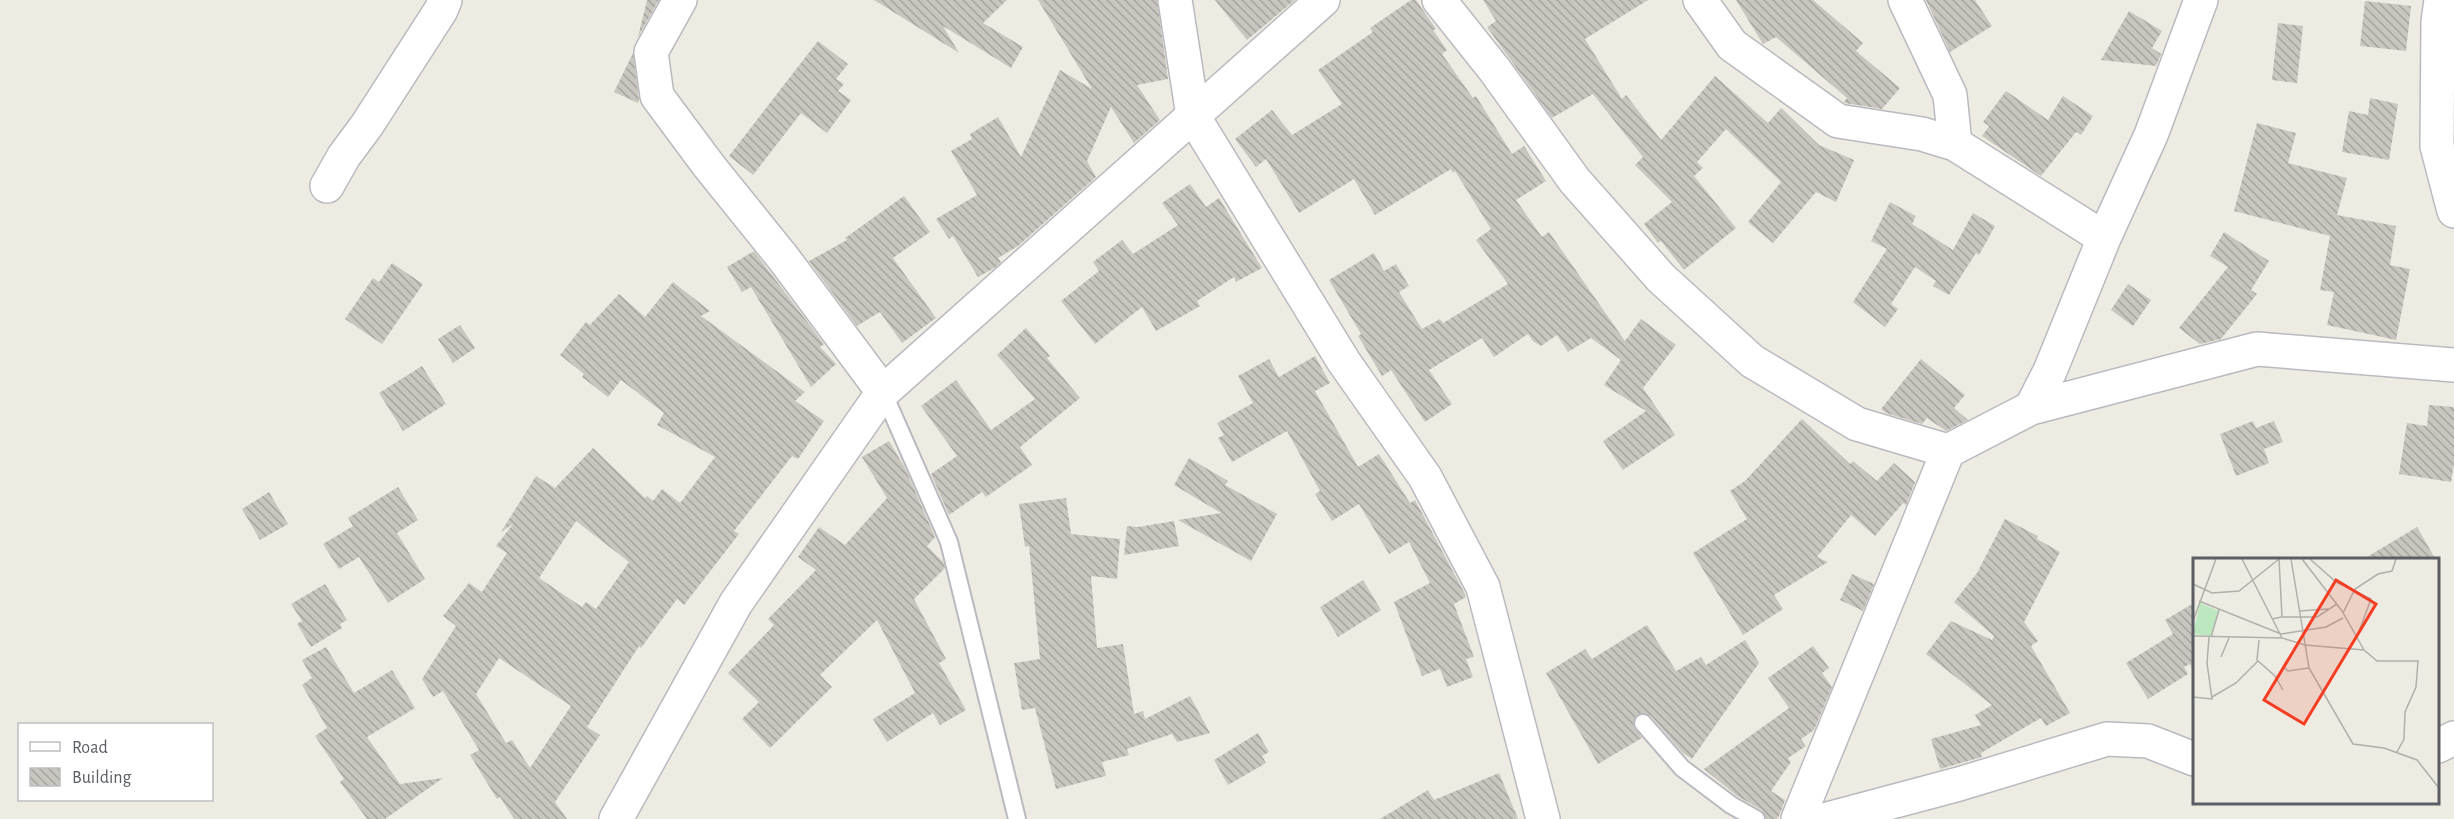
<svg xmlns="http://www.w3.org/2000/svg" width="2454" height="819" viewBox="0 0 2454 819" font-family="'Alegreya Sans',sans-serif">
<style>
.building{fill:url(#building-back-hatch);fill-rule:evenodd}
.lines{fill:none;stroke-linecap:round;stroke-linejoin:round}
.service-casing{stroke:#b8bac0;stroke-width:20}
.minor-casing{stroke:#b8bac0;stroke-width:36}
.tertiary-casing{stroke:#b8bac0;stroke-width:36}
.service{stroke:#fff;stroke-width:16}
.minor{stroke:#fff;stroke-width:33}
.tertiary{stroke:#fff;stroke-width:33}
.inset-road{fill:none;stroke:#afafac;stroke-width:1.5}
.view{fill:#f43d23;fill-opacity:0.15;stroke:#f43d23;stroke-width:3}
.inset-edge{fill:none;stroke:#5b5e64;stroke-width:3}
</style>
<defs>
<pattern id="building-back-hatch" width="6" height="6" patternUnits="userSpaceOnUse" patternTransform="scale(1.5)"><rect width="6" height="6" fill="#c9c6bf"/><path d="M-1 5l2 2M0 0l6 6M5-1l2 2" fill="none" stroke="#a6a49f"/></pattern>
</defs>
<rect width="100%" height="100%" fill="#eeece2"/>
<!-- building -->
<path class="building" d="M647,0h12l-21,37z
M874,0h133l-24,23 40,24 -12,21 -68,-42 16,27z
M1038,0h119l11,79 -31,6 23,35 -26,23 -23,-36 -24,54 9,16 -78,69 -20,12 3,4 -5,5 -18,10 -25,-41 -4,3 -13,-20 41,-24 -26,-44 21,-12 -2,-5 28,-17 23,40 39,-87 32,19z
M1215,0h80l-48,40z
M1411,0h5l20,29 -3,1 14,20 -5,4 31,44 3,-2 36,58 12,-8 22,35 -30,19 26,37 7,-5 76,109 16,-22 35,26 -33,43 32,47 -52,35 -20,-29 43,-30 -42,-26 17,-25 -30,-22 -23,14 -11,-17 -16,11 -8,-5 -5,-7 -34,23 -12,-19 -53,32 23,34 -27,18 -34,-52 -9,6 -24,-40 3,-2 -32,-54 45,-27 10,18 12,-7 13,22 -10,6 23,37 18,-10 3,4 65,-39 -32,-44 15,-11 -36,-58 -2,2 -2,-4 -76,46 -21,-36 -55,34 -33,-54 -10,8 -21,-28 37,-29 20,25 50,-31 -24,-34 55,-38 -3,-4z
M1483,0h165l-63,39 37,60 4,-4 35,45 54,-64 53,47 13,-15 38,37 35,15 -18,42 -20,-10 -43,51 -25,-21 33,-40 -55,-53 -29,33 6,6 -9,8 42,52 -52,42 -23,-29 -3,2 -14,-19 28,-22 -37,-37 8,-8 -50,-63 -41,24 -65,-91 9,-6z
M1736,0h77l50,43 -7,8 44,37 -18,21 -37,-6 -1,-1 3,-4 -71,-61 -13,7z
M1926,0h49l17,26 -42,26z
M2365,1l46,5 -5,45 -46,-5z
M2129,11l33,20 -10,17 9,6 -5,12 -55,-6z
M2278,23l25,3 -6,57 -25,-3z
M818,41l30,23 -12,15 8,5 -6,7 13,9 -24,33 -26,-20 -48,62 -24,-19z
M633,53l6,47 -1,3 -24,-11z
M2006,91l42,29 15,-24 30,20 -12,19 -5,-3 -35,44 -59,-40 7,-10 -6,-4z
M2370,98l28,6 -9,56 -47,-8 7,-41 19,4z
M2257,123l39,10 -8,30 59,15 -10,37 59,11 -6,39 20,4 -14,71 -69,-15 7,-33 -14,-2 10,-54 -96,-25z
M1190,184l16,23 13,-9 43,70 -26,14 -2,-5 -37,24 3,5 -44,25 -14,-24 -47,37 -34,-43 38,-30 -6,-9 29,-22 11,14 45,-29 -16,-22z
M904,196l26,36 -37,26 43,60 -34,25 -22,-31 -23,14 -48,-65 38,-21 -2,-2z
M1890,202l26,14 -4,8 41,26 20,-37 22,13 -16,29 -3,-2 -27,42 -16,-9 3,-5 -21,-14 -24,37 7,5 -13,18 -32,-25 34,-53 -16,-8z
M2224,232l45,29 -18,29 6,4 -36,45 -21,5 -21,-16 49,-61 -18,-11z
M754,251l70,93 -4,3 16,17 -25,23 -60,-100 -9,5 -15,-25z
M392,263l31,21 -41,60 -37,-25 28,-41 6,4z
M673,282l37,29 -9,5 104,76 -10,9 29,20 -26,38 -6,-3 -58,75 5,3 -55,71 -7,-6 -36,49 -2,-2 -52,81 13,8 -45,67 12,17h-53l-14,-22 -3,2 -27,-44 9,-5 -36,-59 -10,6 -11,-18 34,-53 -13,-10 26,-33 13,9 25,-39 -11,-7 17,-22 -12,8 35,-56 19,12 38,-40 52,50 2,-2 6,5 9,-12 18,14 35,-46 -58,-32 7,-12 -43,-33 -13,17 -26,-20 2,-3 -24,-19 26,-33 4,3 29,-31 26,23zM576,521l53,41 -33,47 -10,-7 -4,5 -43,-29zM499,658l72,48 -41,62 -18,-28 -6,3 -30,-49z
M2128,284l23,16 -18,26 -22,-16z
M460,325l15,23 -22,15 -15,-24z
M1026,328l24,28 -3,2 33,40 -60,49 12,18 -46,32 -4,-5 -33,23 -18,-41 26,-18 -36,-50 35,-26 35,50 44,-31 -38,-44z
M1315,356l15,27 -15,8 43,76 21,-13 31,49 5,-3 50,94 1,3 -12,7 20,53 -8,2 7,18 -26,10 -7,-18 -18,7 -28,-74 36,-19 -21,-41 -20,12 -30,-50 -27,17 -17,-27 5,-3 -33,-60 -55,31 -14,-24 6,-3 -7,-12 36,-20 -15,-27 31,-17 10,18z
M1921,359l44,36 -11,13 14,12 -22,11 -19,-13 -5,6 -36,-11 -5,-4z
M422,366l24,38 -43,27 -24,-38z
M2429,405l25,2v56l-3,19 -52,-8 8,-51 20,3z
M1802,419l48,45 3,-3 24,20 17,-18 21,19 -9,23 -3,-2 -28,33 -24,-21 -34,42 11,5 -54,33 9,14 -40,26 -50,-82 54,-34 -17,-28 15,-10z
M2253,421l3,7 18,-7 9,21 -19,7 5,14 -33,13 -16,-42z
M889,441l16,27 30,69 -8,9 16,16 2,6 -31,31 32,60 -7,4 27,47 -26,15 -7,-12 -46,29 -14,-23 42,-26 -38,-73 -57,55 12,12 -62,61 -28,-29 17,-17 -31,-29 46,-48 -6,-6 48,-49 -18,-13 21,-30 26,18 42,-47 -25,-41z
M1189,458l39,23 -3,4 52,29 -26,47 -73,-41 43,-7 -47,-28z
M398,487l20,33 -21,13 28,46 -37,24 -29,-46 -20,12 -16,-25 30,-18 -5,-8z
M269,492l19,32 -28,16 -18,-31z
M1066,498l5,36 49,5 -3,40 -26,-3 6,72 26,-4 11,70 9,-3 2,8 45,-23 20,37 -33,9 -5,-8 -45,15 2,6 -27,7 4,14 -50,13 -21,-81 -13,2 -8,-47 26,-4 -11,-113 -4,1 -6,-43z
M2005,519l33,17 -1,3 23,13 -36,70 14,19 -7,5 39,67 -24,13 -5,-8 -60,35 1,4 -42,12 -9,-30 50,-14 -6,-10 17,-10 -66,-51 25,-33 41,19 2,-4 -40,-34 23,-29z
M1174,521l5,25 -55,9 3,-29 11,1z
M2417,527l19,33h-74z
M1852,574l22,10 -11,27 -23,-11z
M1363,580l18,30 -43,27 -18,-30z
M325,584l22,36 -7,4 2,4 -31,19 -14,-23 5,-3 -11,-17z
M2194,603v68l-4,-7 -6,3 4,7 -40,25 -22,-36 47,-29 -8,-14z
M1647,625l29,46 25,-14 5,8 39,-25 14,23 -67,96 -9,-6 -32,-37 -9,-3 -6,3 -3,8 9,14 -44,26 -52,-91 39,-24 7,10z
M1813,646l16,22 -7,5 10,14 -18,43 -13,9 5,7 -18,12 3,4 -20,29 14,9 -5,14 -3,5h-11l-4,-9 -25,-14 -33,-27 85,-61 -21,-30z
M326,647l28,46 38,-23 23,38 -48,29 33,47 43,-6 -58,41h-18l-27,-37 4,-3 -29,-43 12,-8 -25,-43 10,-7 -10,-18z
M1258,733l11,19 -7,4 4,7 -38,22 -14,-25z
M1499,773l19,46h-138l48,-29 6,10z"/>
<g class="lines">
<defs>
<path id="service" d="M883,392l66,150 68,277
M1643,723l39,45 49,37 25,14"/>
<path id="minor" d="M680,0l-29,52 6,44 52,70 75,93 99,133
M1175,0l18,116 151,246 81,115 58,110 60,232
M1439,0l55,69 81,112 86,97 91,83 105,63 91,27
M1700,0l32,45 106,76 84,13 33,10 149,94
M1905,0l45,95 5,49
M2441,0l-3,22 -1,124 17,65
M327,186l17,-30 23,-31 74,-115 4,-10
M2031,408l226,-59 197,16
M2438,746l16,-8
M1798,819l150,-368 83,-43 19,-37 54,-133 47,-103 50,-135
M1828,819l131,-35 148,-45 41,2 46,18"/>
<path id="tertiary" d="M616,819l120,-216 147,-211 440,-392"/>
</defs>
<!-- service casing -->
<use href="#service" class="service-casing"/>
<!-- minor casing -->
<use href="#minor" class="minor-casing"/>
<!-- tertiary casing -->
<use href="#tertiary" class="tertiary-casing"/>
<!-- service -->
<use href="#service" class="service"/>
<!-- minor -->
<use href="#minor" class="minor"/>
<!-- tertiary -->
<use href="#tertiary" class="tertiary"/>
</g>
<!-- overview -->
<g transform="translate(2193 558)">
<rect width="246" height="246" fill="#eeece2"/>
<path d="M7,45l19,8 -8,25 -18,-2z" fill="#bde8bf"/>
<path class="inset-road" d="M49,1l40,79 23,7 59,5 13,11h41l-2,26 -11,25 -1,27 -7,13M98,1l18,109 44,76 31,4 33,12 22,28M109,1l40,52 22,39M117,1l26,23 35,17 -14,38M0,26l19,9 27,-2 40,-32M6,43l82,33 45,-7 17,-9M106,53l29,-2M150,55l12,-24 23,-15 14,-3 4,-12M89,59h35l20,-13M79,61l10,-2 -3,-58M0,63l23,-62M0,78l89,2M18,79l8,-27M66,82l-2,20 18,16 8,14M28,99l8,-19M90,108l5,5 21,-3M0,139l19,2 -5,-36 2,-26M19,139l24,-14 22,-22"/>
<path class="view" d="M143,22l40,24 -72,120 -40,-24z"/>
<rect width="246" height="246" class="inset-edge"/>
</g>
<!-- legend -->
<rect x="18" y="723" width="195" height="78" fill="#ffffff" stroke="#bdbfc1" stroke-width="1.5"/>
<rect x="30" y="742" width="30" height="9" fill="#ffffff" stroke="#bdbfc1" stroke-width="1.5"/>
<text x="72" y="753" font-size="18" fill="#5b5e64">Road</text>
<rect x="30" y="768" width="30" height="18" fill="url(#building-back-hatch)" stroke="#bdbfc1" stroke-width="1.5"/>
<text x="72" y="783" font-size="18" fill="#5b5e64">Building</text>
</svg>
